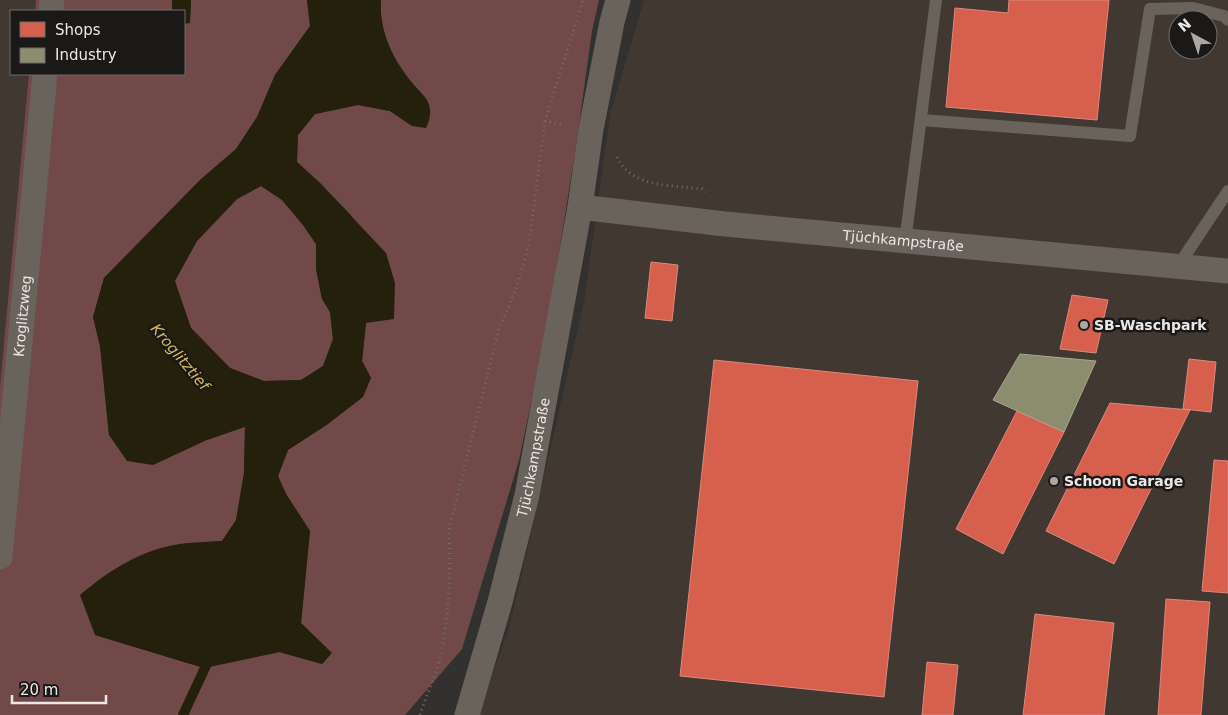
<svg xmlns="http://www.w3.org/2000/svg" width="1228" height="715" viewBox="0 0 1228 715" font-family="'DejaVu Sans',sans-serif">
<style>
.built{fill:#413832;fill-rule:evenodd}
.green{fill:#724949}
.water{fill:#25200c;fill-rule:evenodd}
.shops{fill:#d6604d;stroke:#dc887b}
.industry{fill:#8c8c6e;stroke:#a8a792}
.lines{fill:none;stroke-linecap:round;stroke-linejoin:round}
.stream{stroke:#25200c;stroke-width:10}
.path{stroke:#706c68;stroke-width:3;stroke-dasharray:1 4;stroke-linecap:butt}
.service{stroke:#69635b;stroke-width:12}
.minor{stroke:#69635b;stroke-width:25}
.poi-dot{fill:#aaa7a5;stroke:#1b1917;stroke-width:2}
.labels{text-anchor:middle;stroke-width:5;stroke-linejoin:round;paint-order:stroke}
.street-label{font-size:14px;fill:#eae7e5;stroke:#1b1917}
.poi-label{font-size:14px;font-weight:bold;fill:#eae7e5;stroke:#1b1917;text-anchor:start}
.water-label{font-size:15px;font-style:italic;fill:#d7bd5d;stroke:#1b1917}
</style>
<rect width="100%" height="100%" fill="#33312f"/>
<!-- built -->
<path class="built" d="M0,0h52l-1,11h-40v63h34l-45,491z
M644,0h584v715h-748l-1,-3 31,-87 74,-323 26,-187zM1178,20h30v30h-30z"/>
<!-- green -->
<path class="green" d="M36,0h136v11h-137z
M191,0h116l3,26 -35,49 -18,42 -21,32 -36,31 -96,98 -11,39 7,29 9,89 98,5 38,-14 -1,47 -8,47 -14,21 -43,3 -84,91 109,33 76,-16 42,12 9,-11 -30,-30 9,-92 -24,-37 -8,-18 10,-26 40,-26 43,-46 -9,-17 4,-38 -15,-108 -31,-32 -23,-21 1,-27 17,-21 43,-9 32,6 22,15 15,-25c-25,-30 -49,-60 -46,-101h218l-7,31 -17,122 -29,179 -27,128 -57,189 -57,66h-405v-328l29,-313h155v-50l6,-2z
M261,186l21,14 21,25 13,19v25l6,30 8,13 3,27 -10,27 -22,14 -37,1 -34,-13 -39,-40 -17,-47 23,-40 40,-42z"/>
<!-- water -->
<path class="water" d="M172,0h19l-1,23 -6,1v-13h-12z
M307,0h74c-2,28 10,56 27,78 6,8 16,16 20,24 4,10 2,17 -2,26l-14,-2 -22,-15 -32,-6 -43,9 -17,21 -1,27 23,21 66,70 9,30 -1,36 -28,4 -4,38 9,17 -8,19 -35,27 -40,26 -10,26 8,18 24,37 -9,92 31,30 -10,11 -43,-12 -75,16 -109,-33 -15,-40c30,-25 60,-45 100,-51 14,-2 28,-2 42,-3l14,-21 8,-47 1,-46 -38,13 -54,25 -26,-4 -18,-26 -9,-89 -7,-29 11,-39 96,-98 36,-31 21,-32 18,-42 35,-49zM261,186l21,14 21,25 13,19v25l6,30 8,13 3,27 -10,27 -22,14 -37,1 -34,-13 -39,-40 -16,-47 22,-40 40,-42z"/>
<!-- shops -->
<path class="shops" d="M1009,0h100l-12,120 -151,-13 9,-99 53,5z
M651,262l27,3 -6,56 -27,-3z
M1072,295l36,5 -12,53 -36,-4z
M1189,359l27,3 -5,50 -28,-3z
M714,360l204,21 -34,316 -204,-21z
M1110,403l80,7 -76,154 -68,-33z
M1017,411l47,21 -61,122 -47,-25z
M1214,460l14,1v132l-26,-2z
M1166,599l44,3 -9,113h-43z
M1035,614l79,9 -10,92h-81z
M927,662l31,3 -5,50h-31z"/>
<!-- industry -->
<path class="industry" d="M1020,354l76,7 -32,71 -71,-32z"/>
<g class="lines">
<!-- stream -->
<path class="stream" d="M183,715l27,-58"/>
<!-- path -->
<path class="path" d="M545,121l19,4
M617,157c14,31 56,28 85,32l4,3
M420,715c5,-16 12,-31 17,-47 12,-40 14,-97 12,-138l50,-201 18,-43 12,-42 16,-123 38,-121"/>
<!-- service -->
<path class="service" d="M921,120l209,16 20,-127 43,-1 31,8 4,4
M905,242l31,-242
M1178,266l50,-75"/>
<!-- minor -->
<g class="minor">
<path d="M51,11l1,-11"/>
<path id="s1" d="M580,207l145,17 503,47"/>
<path id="s2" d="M0,557l45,-483"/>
<path id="s3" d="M467,715l33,-113 27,-107 53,-288 11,-78 21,-107 6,-22"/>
</g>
</g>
<!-- markers -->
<g class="poi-dot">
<circle cx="1084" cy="325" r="5"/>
<circle cx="1054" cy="481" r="5"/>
</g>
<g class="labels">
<!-- street labels -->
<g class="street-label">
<text dy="5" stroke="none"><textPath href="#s1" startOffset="325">Tjüchkampstraße</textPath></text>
<text dy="5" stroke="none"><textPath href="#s2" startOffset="242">Kroglitzweg</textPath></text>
<text dy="5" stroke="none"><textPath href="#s3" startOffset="266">Tjüchkampstraße</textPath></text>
</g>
<!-- poi labels -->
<g class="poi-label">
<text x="1094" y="330">SB-Waschpark</text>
<text x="1064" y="486">Schoon Garage</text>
</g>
<!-- water labels -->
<g class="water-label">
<text transform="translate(180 357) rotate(50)" y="5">Kroglitztief</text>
</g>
</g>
<!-- legend -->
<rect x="10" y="10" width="175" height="65" fill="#1b1917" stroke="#6e6b69"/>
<rect x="20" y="22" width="25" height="15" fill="#d6604d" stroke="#6e6b69"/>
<text x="55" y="35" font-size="15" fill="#eae7e5">Shops</text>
<rect x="20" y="48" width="25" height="15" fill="#8c8c6e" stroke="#6e6b69"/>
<text x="55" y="60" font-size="15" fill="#eae7e5">Industry</text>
<!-- north arrow -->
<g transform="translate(1193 35) rotate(320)"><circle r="24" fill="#1b1917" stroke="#6e6b69"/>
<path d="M0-4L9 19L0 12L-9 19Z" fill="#aaa7a5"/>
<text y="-8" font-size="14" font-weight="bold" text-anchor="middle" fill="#eae7e5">N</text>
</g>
<!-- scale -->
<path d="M12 695v8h94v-8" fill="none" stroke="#eae7e5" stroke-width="2.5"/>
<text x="20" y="695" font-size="15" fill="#eae7e5" stroke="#1b1917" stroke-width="4" paint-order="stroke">20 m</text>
</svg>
